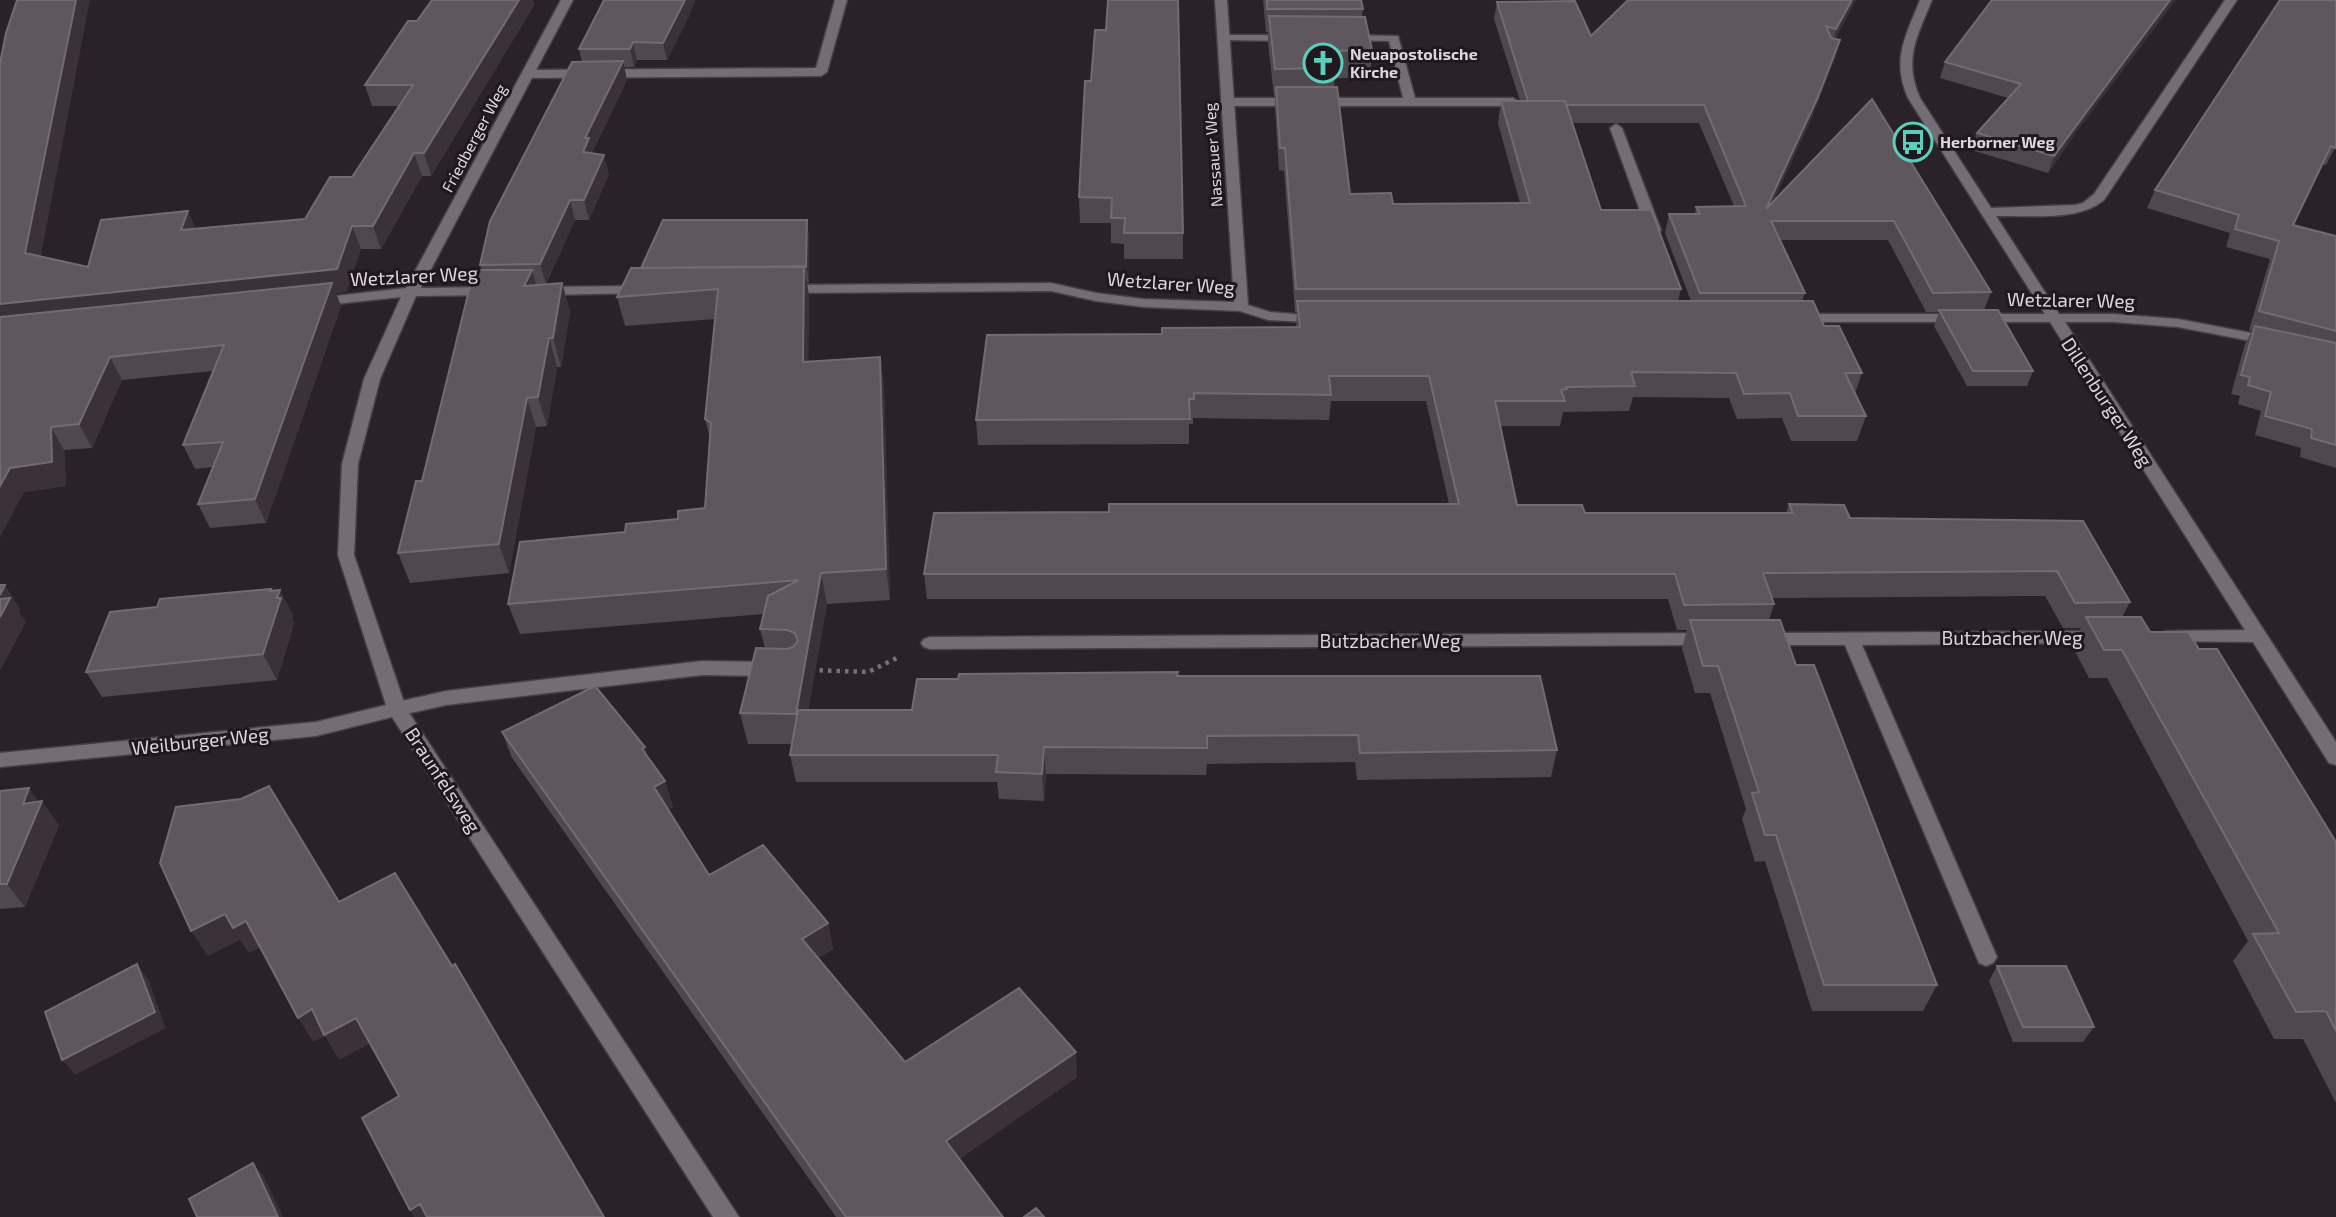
<svg xmlns="http://www.w3.org/2000/svg" width="2336" height="1217" viewBox="0 0 2336 1217" font-family="'Exo 2',sans-serif">
<style>
.lines{fill:none;stroke-linecap:round;stroke-linejoin:round}
.service-casing{stroke:#464045;stroke-width:3}
.minor-casing{stroke:#464045;stroke-width:3}
.path{stroke:#787176;stroke-width:4.5;stroke-dasharray:3.5 5;stroke-linecap:butt}
.service{fill:#756d74;fill-rule:evenodd}
.minor{fill:#756d74;fill-rule:evenodd}
.wall{fill:#50484f;fill-rule:evenodd}
.shaded-wall{fill:#3a3238}
.building{fill:#5f575e;stroke:#726b71;stroke-width:2}
.labels{text-anchor:middle;stroke-width:6;stroke-linejoin:round;paint-order:stroke}
.far-poi-label{font-size:16px;font-weight:bold;fill:#dcd7db;stroke:#1f181e;text-anchor:start}
.far-street-label{font-size:16px;fill:#dcd7db;stroke:#1f181e}
.street-label{font-size:19px;fill:#dcd7db;stroke:#1f181e}
</style>
<rect width="100%" height="100%" fill="#292227"/>
<g class="lines">
<defs>
<path id="service" d="M835,0h12l-20,72 -6,4 -293,2 -6,-4 6,-4 288,-2z
M1219,35h70l6,3 -6,3 -66,-1 -4,-1z
M1345,35l53,1 17,62h98l6,4 -6,4h-287l-6,-4 6,-4h177l-14,-57 -48,-1 -2,-2z
M1616,124l6,4 39,102 -2,3 -5,1 -7,-4 -37,-102z
M702,661l70,1 6,2 3,5 -3,5 -6,2 -70,-1 -256,30 -49,11 -7,-2 -2,-5 2,-5 7,-2 49,-11z"/>
<path id="minor" d="M561,0h12l-152,288 71,-1 7,4 -7,4 -76,1 -36,83 -22,85 -4,91 52,153 333,509h-26l-321,-500 -76,19 -316,31v-14l316,-31 70,-17 -48,-150 4,-91 22,-85 37,-82 -84,9 -7,-4 7,-4 89,-10z
M1215,0h12l21,305 22,7 48,4 7,4 -2,3 -55,-3 -28,-9 -97,-4 -47,-6 -45,-10 -265,2 -7,-4 7,-4 265,-2 45,10 47,6 91,3z
M1920,0h12c-15,37 -29,59 -12,98l71,110 84,-3 8,-2 11,-9 131,-194h12l-133,200c-27,22 -74,15 -108,16l63,98h54l65,5 94,18 7,4 -7,4 -94,-18 -65,-5h-48l271,420v23l-7,-2 -76,-121 -92,-1 -3,-4 3,-4 6,-2 78,-1 -195,-308h-252l-7,-4 7,-4h247l-137,-216c-17,-39 -2,-62 12,-98z
M642,286l5,1v6l-106,2 -7,-4 7,-4z
M2100,631l6,2 3,4 -3,4 -6,2 -238,2 135,312 -4,6 -7,3 -7,-3 -134,-318h-81l-6,-2 -3,-4 3,-4 6,-2z
M1708,633l6,2 3,4 -3,4 -6,2 -778,4 -6,-2 -3,-4 3,-4 6,-2z"/>
</defs>
<!-- service casing -->
<use href="#service" class="service-casing"/>
<!-- minor casing -->
<use href="#minor" class="minor-casing"/>
<!-- path -->
<path class="path" d="M811,670l57,2 29,-14"/>
<!-- service -->
<use href="#service" class="service"/>
<!-- minor -->
<use href="#minor" class="minor"/>
</g>
<!-- wall -->
<path class="wall" d="M432,0h101l1,5 -103,171h-9l-41,73h-20l-15,43 -10,1 5,13 -75,217 -56,5 -12,-24 15,-37 -18,2 -12,-24 30,-74 -91,9 -30,68 -28,2 2,36 -42,6 17,-236 47,11 108,-39 109,-9 47,-42 47,-71h-27l-7,-21 52,-64z
M604,0h91l-6,16 -22,44h-30l-3,7h-10l3,13 -34,71v2l16,21 -20,46h-14l-29,64h-10v1l26,-2 8,29 -9,55h-4l-10,59 -11,1 -27,146 -99,10 -12,-30 24,-72 60,-211 -2,-5 102,-203 -3,-13z
M1263,0h98l2,9 -1,8 10,33 -2,28h-35l-1,9 16,107 43,10 127,-1 -22,-80 3,-22h19l-26,-82 3,-17 94,34 265,-36 -21,39 5,1 -5,18 -23,59 -39,85 99,-103 119,193 -7,18 49,61 -6,15h-60l-33,-60 5,-14h-13l-38,-72h-108l25,53 -3,8 22,25 38,47 -7,20 11,23 -9,25h-66l-9,-23 -45,1 -8,-21 -96,-1 -4,14 -66,1 -3,14h-60l17,79 68,8h201l3,-9 61,14 233,3 47,81 -8,15 28,15 49,17 137,193v261l-33,-64h-29l-41,-78 15,-20 -141,-263h-18l-17,-32 9,-18h-18l-18,-32 -273,2 2,6 -5,16 27,45 141,320 -14,26h-111l-47,-150 -10,1 -13,-43 4,-10 -36,-116h-15l-13,-45 5,-18h-10l-9,-31h-741l-3,-25 185,-62 340,-8 -23,-103h-95l-2,19 -136,-2v6h-4v20l-211,1 -2,-25 186,-86 134,-7 1,-15h-2l-11,-141 -5,-1 -4,-61v-13h-1l-6,-53v-11h-2zM1572,123h127l35,83 -38,1 -1,7h-26l-4,19 26,68h-13l3,-12 -80,-79z
M1992,0l83,134 -27,39 -77,-23 6,-17 31,-35 -68,-20 5,-16z
M1091,81l92,152v26h-59v-15l-13,-1v-20h-31l-1,-26z
M2336,146l-10,19 -4,-1 -29,61 43,11v232l-36,-11 1,-9 -46,-13 6,-24 -23,-7 2,-8 -9,-2 14,-50 7,-13 -3,-1 21,-71 -44,-12 4,-14 -83,-25 8,-18z
M809,235v47h-2l2,14 -1,66 72,-5 4,29 6,214 -63,4 -19,106h104l266,-34 379,74 -6,27 -194,3 -2,-18 -148,2 -1,11 -160,-1 -2,27 -45,-2 -2,-17h-201l-6,-27 2,-11h-44l-8,-31 25,-65 -5,-19 4,-15 -244,20 -12,-30 117,-72 53,-13 27,-11 5,-70 -5,-19 10,-100 -90,7 -8,-29 24,-29z
M280,590l13,26 -1,3 2,4 -17,57 -175,17 -16,-25 71,-65z
M502,732l147,27 16,22 8,26 -5,3 41,65 119,48 5,26 -15,9 87,104 172,15 -118,82 44,58h-167l-324,-459z
M0,791l38,11 21,23 -34,82 -25,2z
M1997,966l97,61 -11,15h-70l-24,-61z"/>
<!-- shaded-wall -->
<path class="shaded-wall" d="M76,0h14l-53,276 -12,-23z
M519,0h14l1,5 -103,171 -7,-23z
M685,0h10l-6,16 -22,44 -4,-17z
M1852,0h4l-25,46 5,-17z
M2170,0h6l-101,134 -27,39 6,-17 28,-38z
M1840,40l-5,18 -23,59 -51,111 5,-19z
M633,42l4,18 -3,7 -4,-18z
M623,61l4,19 -34,71 1,6 -11,-5 2,-14z
M414,153l8,23 -41,73 -8,-23z
M604,155l5,19 -20,46 -5,-20z
M570,200l5,20 -29,64 -6,-20z
M188,211l10,22 -17,-3z
M807,220l2,15v47l-3,-15z
M352,226l9,23 -15,43 -10,1 5,13 -75,217 -11,-24 73,-205 -328,35v-25z
M804,266l5,30 -1,96 -5,-30z
M532,270l8,28 -16,-12z
M562,283l8,29 -9,55 -8,-29z
M549,338l8,29 -10,59 -9,-29z
M110,357l12,23 -30,68 -13,-24z
M880,357l4,29 6,214 -4,-31z
M527,398l9,29 -27,146 -10,-29z
M51,427l13,23 2,36 -42,6 -24,46v-52l10,-18z
M821,573l6,31 -25,140 -6,-30z
M5,585l15,24 -1,3 7,10 -26,49v-76z
M271,589l8,16 -2,-7 3,-8 13,26 -1,3 2,4 -17,57 -14,-26z
M645,747l8,25 -11,-23z
M1044,747l2,27 -2,27 -2,-27z
M665,781l8,26 -11,6 -8,-26z
M29,788l12,17 1,-4 17,24 -34,82 -18,-23 16,-80z
M225,914l21,7 16,26 -13,6 -9,-13 -32,16 -17,-25z
M828,923l5,26 -25,15 -6,-25z
M137,964l11,15 18,49 -91,47 -13,-15z
M312,1009l44,9 15,25 -32,17 -14,-24 -12,6 -15,-24z
M1076,1052l1,25 -127,88 -4,-24z
M253,1163l11,14 19,40h-5z
M420,1204l8,13h-14l-4,-7z"/>
<!-- building -->
<path class="building" d="M17,0h59l-51,253 63,14 13,-47 87,-9 -7,19 124,-11 25,-42h22l61,-92h-48l43,-64h9l15,-21h87l-95,153h-10l-41,73h-21l-15,43 -337,35v-241l6,-30z
M604,0h81l-22,43 -30,-1 -3,7h-51z
M1108,0h70l5,233h-59l1,-15h-14l1,-20 -33,-1 6,-116h6l4,-51h11z
M1267,0h94l2,9h-96z
M1628,0h224l-16,29 -10,-3 5,12 9,2 -23,59 -51,110 106,-110 119,193 -58,1 -39,-72h-123l34,72h-105l-31,-79h31l-4,-7 50,-1 -42,-101h-138l-1,-4h-37l-31,-99 78,-1 16,35z
M1992,0h178l-88,118 -28,38 -77,-23 44,-49 -76,-22z
M2280,0h56v146l-1,2 -4,-2 -38,79 43,11v95l-77,-20 20,-70 -44,-12 4,-14 -84,-25z
M1269,16l96,1 7,33 -39,1 2,17 -60,1z
M623,61l-38,77h4l-6,14 21,3 -20,45h-14l-30,64 -60,1 10,-44 82,-159z
M1276,87h61l13,107 41,-1 2,11 137,-1 -29,-102h64l36,109h50l30,79h-385l-11,-141h-5z
M663,220h144l-1,47 -165,1z
M804,266l-1,96 77,-5 6,212 -65,4 -25,141 -56,-1 16,-65 31,1 6,-2 5,-6 -3,-8 -8,-3 -27,-1 8,-33 31,-16 -291,24 12,-62 105,-10 1,-8 52,-5v-8l27,-3 6,-85 -6,-4 13,-130 -101,8 14,-29z
M474,270h58l-8,16 38,-3 -9,55h-4l-11,59 -11,1 -28,146 -101,9 18,-72h6z
M332,283l-77,216 -57,5 25,-62 -40,3 41,-100 -114,12 -31,67 -28,3 1,35 -42,6 -10,18v-169z
M1297,301h516l11,25h15l23,47h-17l21,43h-68l-8,-23 -46,1 -8,-21 -105,-1 4,14 -69,1 1,2 -6,1 4,11h-70l22,104h65l3,8h208l-4,-9 55,1 6,13 233,3 47,81 -55,1 -18,-32 -294,2 11,31 -90,1 -9,-31h-751l10,-61 175,-1v-8h350l-30,-128h-100l2,19 -137,-2v6h-5l1,20 -214,1 11,-85 175,-1v-6l138,-1z
M1939,310h59l35,61h-60z
M2255,326l81,17v102l-25,-7 1,-9 -47,-13 6,-24 -23,-7 2,-8 -9,-2z
M0,585h5l-5,10z
M271,589l-1,2 10,-1 -3,8h4l-18,56 -177,18 24,-60 47,-5 3,-8z
M10,598l-10,19v-18z
M2086,617h55l9,15h38l11,17h18l119,193v189l-10,-20 -30,1 -43,-78 26,-1 -157,-283h-18z
M1690,620h90l16,45h18l123,320h-113l-48,-150h-11l-13,-42 7,-1 -41,-126h-15z
M1178,672l-1,4h363l17,74 -197,3 -2,-18 -151,1v12l-163,-1 -2,27 -46,-2 2,-17h-208l8,-45h114l5,-31h41l1,-5z
M595,686l50,61 -3,2 23,32 -11,6 55,88 54,-30 65,78 -26,16 103,123 114,-74 57,64 -130,89 57,76h-157l-344,-485z
M269,786l70,116 56,-29 57,93 3,-2 149,253h-177l-7,-13 -10,6 -48,-92 37,-22 -43,-78 -32,17 -12,-26 -14,9 -52,-97 -13,7 -8,-14 -34,17 -31,-68 16,-56 65,-8z
M29,788l-6,16 19,-3 -35,83h-7v-93z
M137,964l18,48 -93,48 -17,-48z
M1997,966h69l28,61h-71z
M253,1163l25,54h-81l-8,-18z
M1036,1208l8,9h-20z"/>
<!-- icons -->
<defs>
<symbol id="church-ring" viewBox="-11 -11 22 22"><circle r="9.5" fill="#1f181e" stroke="#5bcebc" stroke-width="1.5"/><path d="M-1.2-6h2.4v3.5h3.3v2.4h-3.3V6h-2.4V-.1h-3.3v-2.4h3.3Z" fill="#5bcebc"/></symbol>
<symbol id="bus-ring" viewBox="-11 -11 22 22"><circle r="9.5" fill="#1f181e" stroke="#5bcebc" stroke-width="1.5"/><path d="M-5-6H5V4H4V6H2V4H-2V6H-4V4H-5ZM-3.5-4V0h7V-4ZM-3.5 1.2v1.5H-2V1.2ZM2 1.2v1.5H3.5V1.2Z" fill="#5bcebc"/></symbol>
</defs>
<g fill-rule="evenodd">
<use href="#church-ring" x="1301" y="41" width="44" height="44"/>
<use href="#bus-ring" x="1891" y="120" width="44" height="44"/>
</g>
<g class="labels">
<!-- far-poi labels -->
<g class="far-poi-label">
<text x="1350" y="60">Neuapostolische<tspan x="1350" dy="18">Kirche</tspan></text>
<text x="1940" y="148">Herborner Weg</text>
</g>
<!-- far-street labels -->
<g class="far-street-label">
<text transform="translate(474 138) rotate(-62)" y="6">Friedberger Weg</text>
<text transform="translate(1213 155) rotate(-94)" y="6">Nassauer Weg</text>
</g>
<!-- street labels -->
<g class="street-label">
<text transform="translate(414 276) rotate(-3)" y="7">Wetzlarer Weg</text>
<text transform="translate(1171 283) rotate(4)" y="7">Wetzlarer Weg</text>
<text transform="translate(2071 300) rotate(1)" y="7">Wetzlarer Weg</text>
<text transform="translate(2107 402) rotate(57)" y="7">Dillenburger Weg</text>
<text x="2012" y="645">Butzbacher Weg</text>
<text x="1390" y="648">Butzbacher Weg</text>
<text transform="translate(200 741) rotate(-6)" y="7">Weilburger Weg</text>
<text transform="translate(443 780) rotate(57)" y="7">Braunfelsweg</text>
</g>
</g>
</svg>
